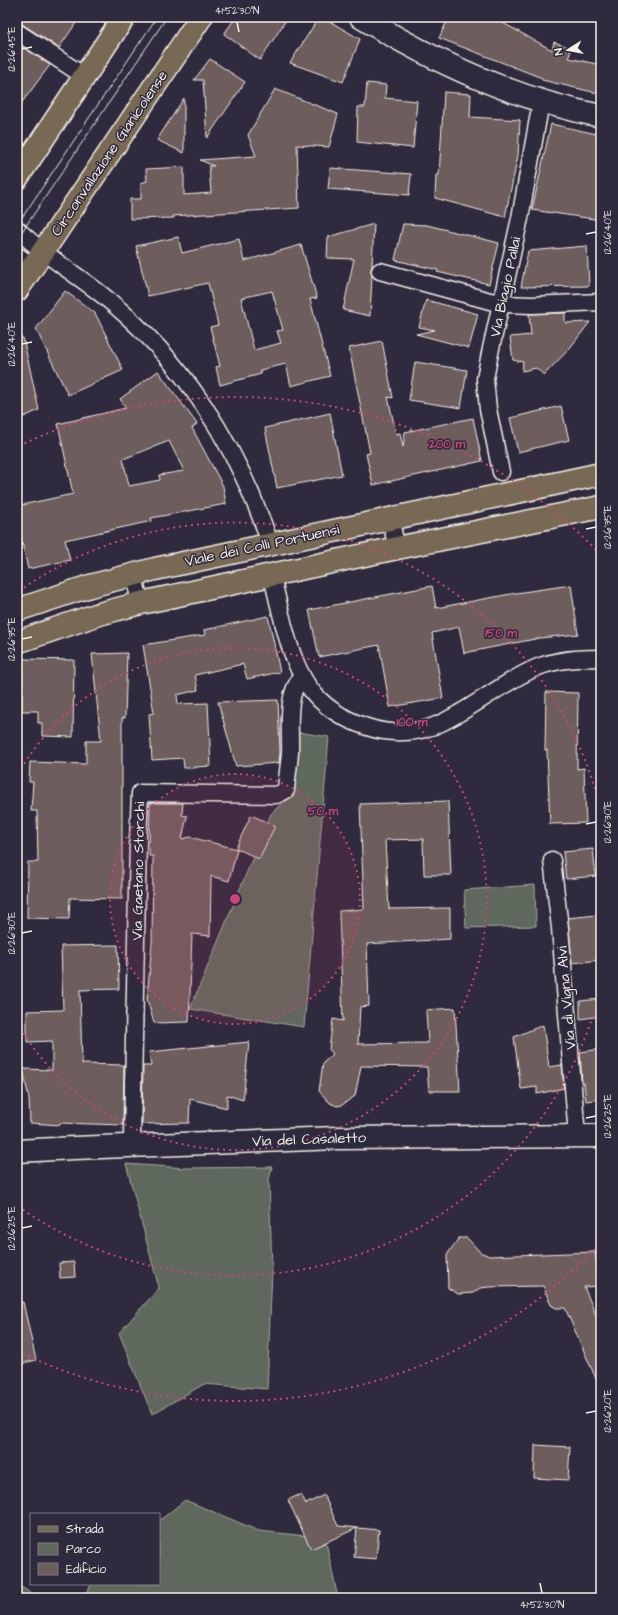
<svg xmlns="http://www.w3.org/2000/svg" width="618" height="1615" viewBox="0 0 618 1615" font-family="'Architects Daughter',sans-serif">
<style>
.green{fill:#5e675b;stroke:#a9aca2}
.building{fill:#6d5d5b;stroke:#f4f1e8;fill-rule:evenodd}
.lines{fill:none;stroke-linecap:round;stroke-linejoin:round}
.street-casing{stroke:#f4f1e8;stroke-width:19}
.secondary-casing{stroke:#f4f1e8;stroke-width:25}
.primary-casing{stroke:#f4f1e8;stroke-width:25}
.street{stroke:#2f2a3d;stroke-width:16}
.secondary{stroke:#2f2a3d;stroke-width:22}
.primary{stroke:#786954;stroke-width:22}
.tram{stroke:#f4f1e8;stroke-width:1}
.ticks{fill:none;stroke:#f4f1e8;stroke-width:1.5}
.ring{fill:none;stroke:#cc4377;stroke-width:2;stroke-dasharray:2 4}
.labels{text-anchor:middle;stroke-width:3;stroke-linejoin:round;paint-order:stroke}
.street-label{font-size:15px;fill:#f4f1e8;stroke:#2f2a3d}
.centre{fill:#cc4377;stroke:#2f2a3d;stroke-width:2}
.ring-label{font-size:12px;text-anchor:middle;font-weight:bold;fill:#cc4377;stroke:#2f2a3d;stroke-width:3;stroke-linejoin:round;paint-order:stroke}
.neatline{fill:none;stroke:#f4f1e8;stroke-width:1.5}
.ticks-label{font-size:10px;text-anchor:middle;fill:#f4f1e8}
</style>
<rect width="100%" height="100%" fill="#2f2a3d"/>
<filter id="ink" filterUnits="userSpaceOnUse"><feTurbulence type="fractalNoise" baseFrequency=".025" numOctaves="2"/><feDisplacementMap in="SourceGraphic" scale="8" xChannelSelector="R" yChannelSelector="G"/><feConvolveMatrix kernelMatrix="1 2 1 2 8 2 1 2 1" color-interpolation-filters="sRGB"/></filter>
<g filter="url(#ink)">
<!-- green -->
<path class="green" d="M297,732l32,5 -25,290 -114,-18 81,-195 16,-16z
M535,885l1,41 -70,2 -2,-38z
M126,1164l61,4 85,-1 -3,13 3,90 -5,119 -63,-5 -52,30 -33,-81 40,-45z
M185,1500l74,31 66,7 13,60h-256l10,-14h67v-63z
M17,1585l24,13h-24z"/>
<!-- building -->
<path class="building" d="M17,17h63l-21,31 -37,-24 -5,-1z
M236,17h52l-28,43 -36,-26z
M319,17h3l38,22 -17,43 -53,-19z
M449,17h43l60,33 2,-8 17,6 -2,10 32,7v29l-59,-14v-2l-103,-40z
M17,43l33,22 -33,44z
M210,59l35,23 -38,56 -4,-58h-9z
M367,83l19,2 -1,13 32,3 -4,47 -56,-6 1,-35h7z
M275,89l63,25 -9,33 -32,-2 2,63 -126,8 1,2 -44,1v-20h11v-16l6,-2 -1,-12 38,-2v28l27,-2 -2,-27h5l-14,-6 56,-4 -8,-21z
M444,92l27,2 -1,23 50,3 -2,36 -13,61 -70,-19 1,-23h3z
M184,98v55l-27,-13z
M551,124l50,11v85l-69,-10z
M330,168l81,6 -2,21 -81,-6z
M374,224l-2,42 -1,3 1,7 -2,40 -27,-6 11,-51 -27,-1 1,-21z
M403,224l24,1 72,18 -10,41 -52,-12 1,-2 -43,-10z
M178,237l4,16 57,-14 5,22 57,-16 16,53 -7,1 20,77 -39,10 -5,-22 -26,6 1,4 -41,11 -4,-18 4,-1 -10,-39 8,-2 -10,-42 -60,13 -12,-50zM272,291l11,39 -6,1 4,12 -27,7 -13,-52z
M587,246l2,40 -68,1 7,-36z
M65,291l30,22 28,57 -55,25 -32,-66z
M426,300l52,14 -9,34 -53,-14 19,-4 -16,-3z
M565,313v10l25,-1 -21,27 -25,26 -8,-7 -14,3 1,-9 -10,-2 -3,-23 21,-2 -2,-21z
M23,338l16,72 -22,10v-81z
M382,341l11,57 -5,-1 8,37 4,-1 3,14 2,-15 68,-14 9,43 -109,24 -7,-31 4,-1 -21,-105z
M415,362l52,8 -6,38 -52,-8z
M158,371l39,53 -5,4 31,58 3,18 -75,14 1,3 -87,19 5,20 -42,9 -11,-49v-14l56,-12 -15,-70 68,-16 -6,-9zM169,441l15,30 -25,4 1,5 -31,6 -6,-27z
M561,406l8,34 -51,12 -8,-34z
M330,413l12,62 -65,13 -12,-60z
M571,585l7,49 -38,4 -76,15 -5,-26 -27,6 11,65 -53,9 -11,-62 -60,12 -10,-47 123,-24 4,22 80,-15z
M268,616l12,56 -33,7 -4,-15 -48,11 3,15 -21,5 1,9 30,-1 3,63 -27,2 -1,-10 -31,2 -3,-46 5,-1 -11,-68 62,-10 -1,-5z
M127,653l-2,65h-3v181l-52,-1 -1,21 -42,-1 1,-56h10l-1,-51h-6l2,-29h-4l1,-20 56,2v-23h15l-9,-87z
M23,659l51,1 -1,77 -31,-1v-13h-4v-12h-16z
M546,692l32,1 -1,76 7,-1 2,55 -36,1 -3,-74h-2z
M278,700l2,53 -1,10 -43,3 -18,-64z
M448,801l3,74h-27l-1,-36 -38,1 4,69 61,-1v31l-83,5 2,62 -9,1 -2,37 70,-1 -2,-33 29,-2 5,83h-31l-2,-24 -66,-1 -6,30 -13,9 -5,1 -7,-3 -11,-12 4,-28 10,-9 -4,-5 4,-30 10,2 -4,-110 25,-2 -4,-105z
M150,803h33l-1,12 5,1 -5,23 8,-2 47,12 -8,32 -18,-5 -1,60 -18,-2 -3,88 -35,1 -7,-24 5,-56 1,-87h-4z
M251,815l24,11 -16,33 -23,-11z
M593,849l3,27 -30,3 -3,-27z
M597,915l4,45 -29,3 -4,-45z
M118,945l1,44 -39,1 2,74 42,1 -1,60 -63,-2v2l-30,-2 -1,-24 -6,-30 29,1v-29l-25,1v-31l36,-1 -2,-64z
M601,999v17l-21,3v-18z
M543,1025l6,42 13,-2 2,23 -27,6v-7l-16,2 -7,-52z
M249,1042l-6,58 -16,-5v13l-37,-9 -1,24 -47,1 1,-58h8l-2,-14z
M601,1049v50l-15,2 -2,-18h-2l-2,-31z
M459,1238h8l13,14 9,4 106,-4 4,34 -15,1 17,40v63l-36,-82h-9l-5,-3 -8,-19 -54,1 -9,1 -7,5 -15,1 -10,-6 -1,-33z
M74,1262l1,15 -15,1 -1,-15z
M17,1302h6l13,58 -19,5z
M535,1445l35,2 -2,33 -34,-2z
M301,1494l5,10 18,-9 14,31 41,4 -3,29 -22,-2 3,-29 -46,21 -23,-49z"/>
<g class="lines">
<defs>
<path id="street" d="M17,32l67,44
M17,229c25,25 56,43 84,65 83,66 135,149 169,249
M380,271l121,33 31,1 69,-3
M501,472l-13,-63 -3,-30 5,-26 30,-135 21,-116
M390,518l7,30
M133,575l8,28
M272,575c3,15 7,31 11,47 13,53 29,87 84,105 24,8 51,7 74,-4 34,-16 63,-42 97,-56 20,-8 42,-9 63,-9
M552,860l8,68 17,208
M132,1139l6,-299 2,-47 136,2 5,-2 5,-3c1,-13 3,-25 4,-37 1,-22 -5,-59 12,-76"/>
<path id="secondary" d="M361,17c75,46 153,82 240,99
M17,259l14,10
M17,1151l57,-3 264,-10 263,-2"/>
<path id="primary" d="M17,178l107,-161
M17,290l184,-273
M17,610l73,-24 65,-17 446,-95
M17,642l82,-28 42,-11 256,-55 204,-41"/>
</defs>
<!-- street casing -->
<use href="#street" class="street-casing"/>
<!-- secondary casing -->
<use href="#secondary" class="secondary-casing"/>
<!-- primary casing -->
<use href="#primary" class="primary-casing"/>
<!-- street -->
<use href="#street" class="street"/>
<!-- secondary -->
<use href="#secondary" class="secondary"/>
<!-- primary -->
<use href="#primary" class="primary"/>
<!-- tram -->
<path class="tram" d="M17,225l140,-208
M17,239l150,-222"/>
</g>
</g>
<!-- ticks -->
<path class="ticks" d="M237,22l2,10M22,49l10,-2M586,234l10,-2M22,344l10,-2M586,529l10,-2M22,639l10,-2M586,824l10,-2M22,933l10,-2M586,1118l10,-2M22,1228l10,-2M586,1413l10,-2M540,1583l2,10"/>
<!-- distance rings -->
<circle cx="235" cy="899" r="125" fill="#cc4377" fill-opacity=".12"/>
<g class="ring">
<circle cx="235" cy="899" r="125"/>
<path d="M18 774A251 251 0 1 1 18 1024"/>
<path d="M601 987A376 376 0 0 1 19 1207M19 591A376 376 0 0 1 601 811"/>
<path d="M599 1245A502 502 0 0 1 19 1352M19 446A502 502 0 0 1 599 553"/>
</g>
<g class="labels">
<!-- street labels -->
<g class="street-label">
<text transform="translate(109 153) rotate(-56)" y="5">Circonvallazione Gianicolense</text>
<text transform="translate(505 287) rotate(-78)" y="5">Via Biagio Pallai</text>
<text transform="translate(262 545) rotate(-12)" y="5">Viale dei Colli Portuensi</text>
<text transform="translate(138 871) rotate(-89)" y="5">Via Gaetano Storchi</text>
<text transform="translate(566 998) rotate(-95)" y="5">Via di Vigna Alvi</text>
<text transform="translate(309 1139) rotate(-2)" y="5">Via del Casaletto</text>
</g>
</g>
<circle cx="235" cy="899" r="6" class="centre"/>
<g class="ring-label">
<text x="447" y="448">200 m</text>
<text x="501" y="637">150 m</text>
<text x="412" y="726">100 m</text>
<text x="323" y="815">50 m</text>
</g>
<!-- margin -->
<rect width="618" height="1615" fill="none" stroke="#2f2a3d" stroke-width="44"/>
<!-- legend -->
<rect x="30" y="1513" width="130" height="72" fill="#2f2a3d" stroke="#7e7a81"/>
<rect x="38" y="1526" width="20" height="6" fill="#786954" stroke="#7e7a81"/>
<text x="66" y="1533" font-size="12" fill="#f4f1e8">Strada</text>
<rect x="38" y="1543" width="20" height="12" fill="#5e675b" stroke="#7e7a81"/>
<text x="66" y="1553" font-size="12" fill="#f4f1e8">Parco</text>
<rect x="38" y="1563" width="20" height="12" fill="#6d5d5b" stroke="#7e7a81"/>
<text x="66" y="1573" font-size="12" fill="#f4f1e8">Edificio</text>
<!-- north arrow -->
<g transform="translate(568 50) rotate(259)" stroke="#2f2a3d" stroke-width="3" paint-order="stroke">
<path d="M0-3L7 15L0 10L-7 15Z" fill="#f4f1e8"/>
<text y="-6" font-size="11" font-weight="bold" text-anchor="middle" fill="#f4f1e8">N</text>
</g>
<rect x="22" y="22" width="574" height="1571" class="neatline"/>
<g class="ticks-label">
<text x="237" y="14">41°52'30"N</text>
<text transform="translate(11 49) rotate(-90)" y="4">12°26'45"E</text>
<text transform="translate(607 232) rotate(-90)" y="4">12°26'40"E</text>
<text transform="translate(11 344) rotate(-90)" y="4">12°26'40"E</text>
<text transform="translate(607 527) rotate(-90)" y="4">12°26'35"E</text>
<text transform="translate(11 639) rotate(-90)" y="4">12°26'35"E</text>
<text transform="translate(607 822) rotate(-90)" y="4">12°26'30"E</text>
<text transform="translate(11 933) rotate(-90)" y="4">12°26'30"E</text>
<text transform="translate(607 1116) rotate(-90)" y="4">12°26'25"E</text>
<text transform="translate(11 1228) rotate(-90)" y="4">12°26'25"E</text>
<text transform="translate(607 1411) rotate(-90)" y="4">12°26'20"E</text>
<text x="542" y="1608">41°52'30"N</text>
</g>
</svg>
